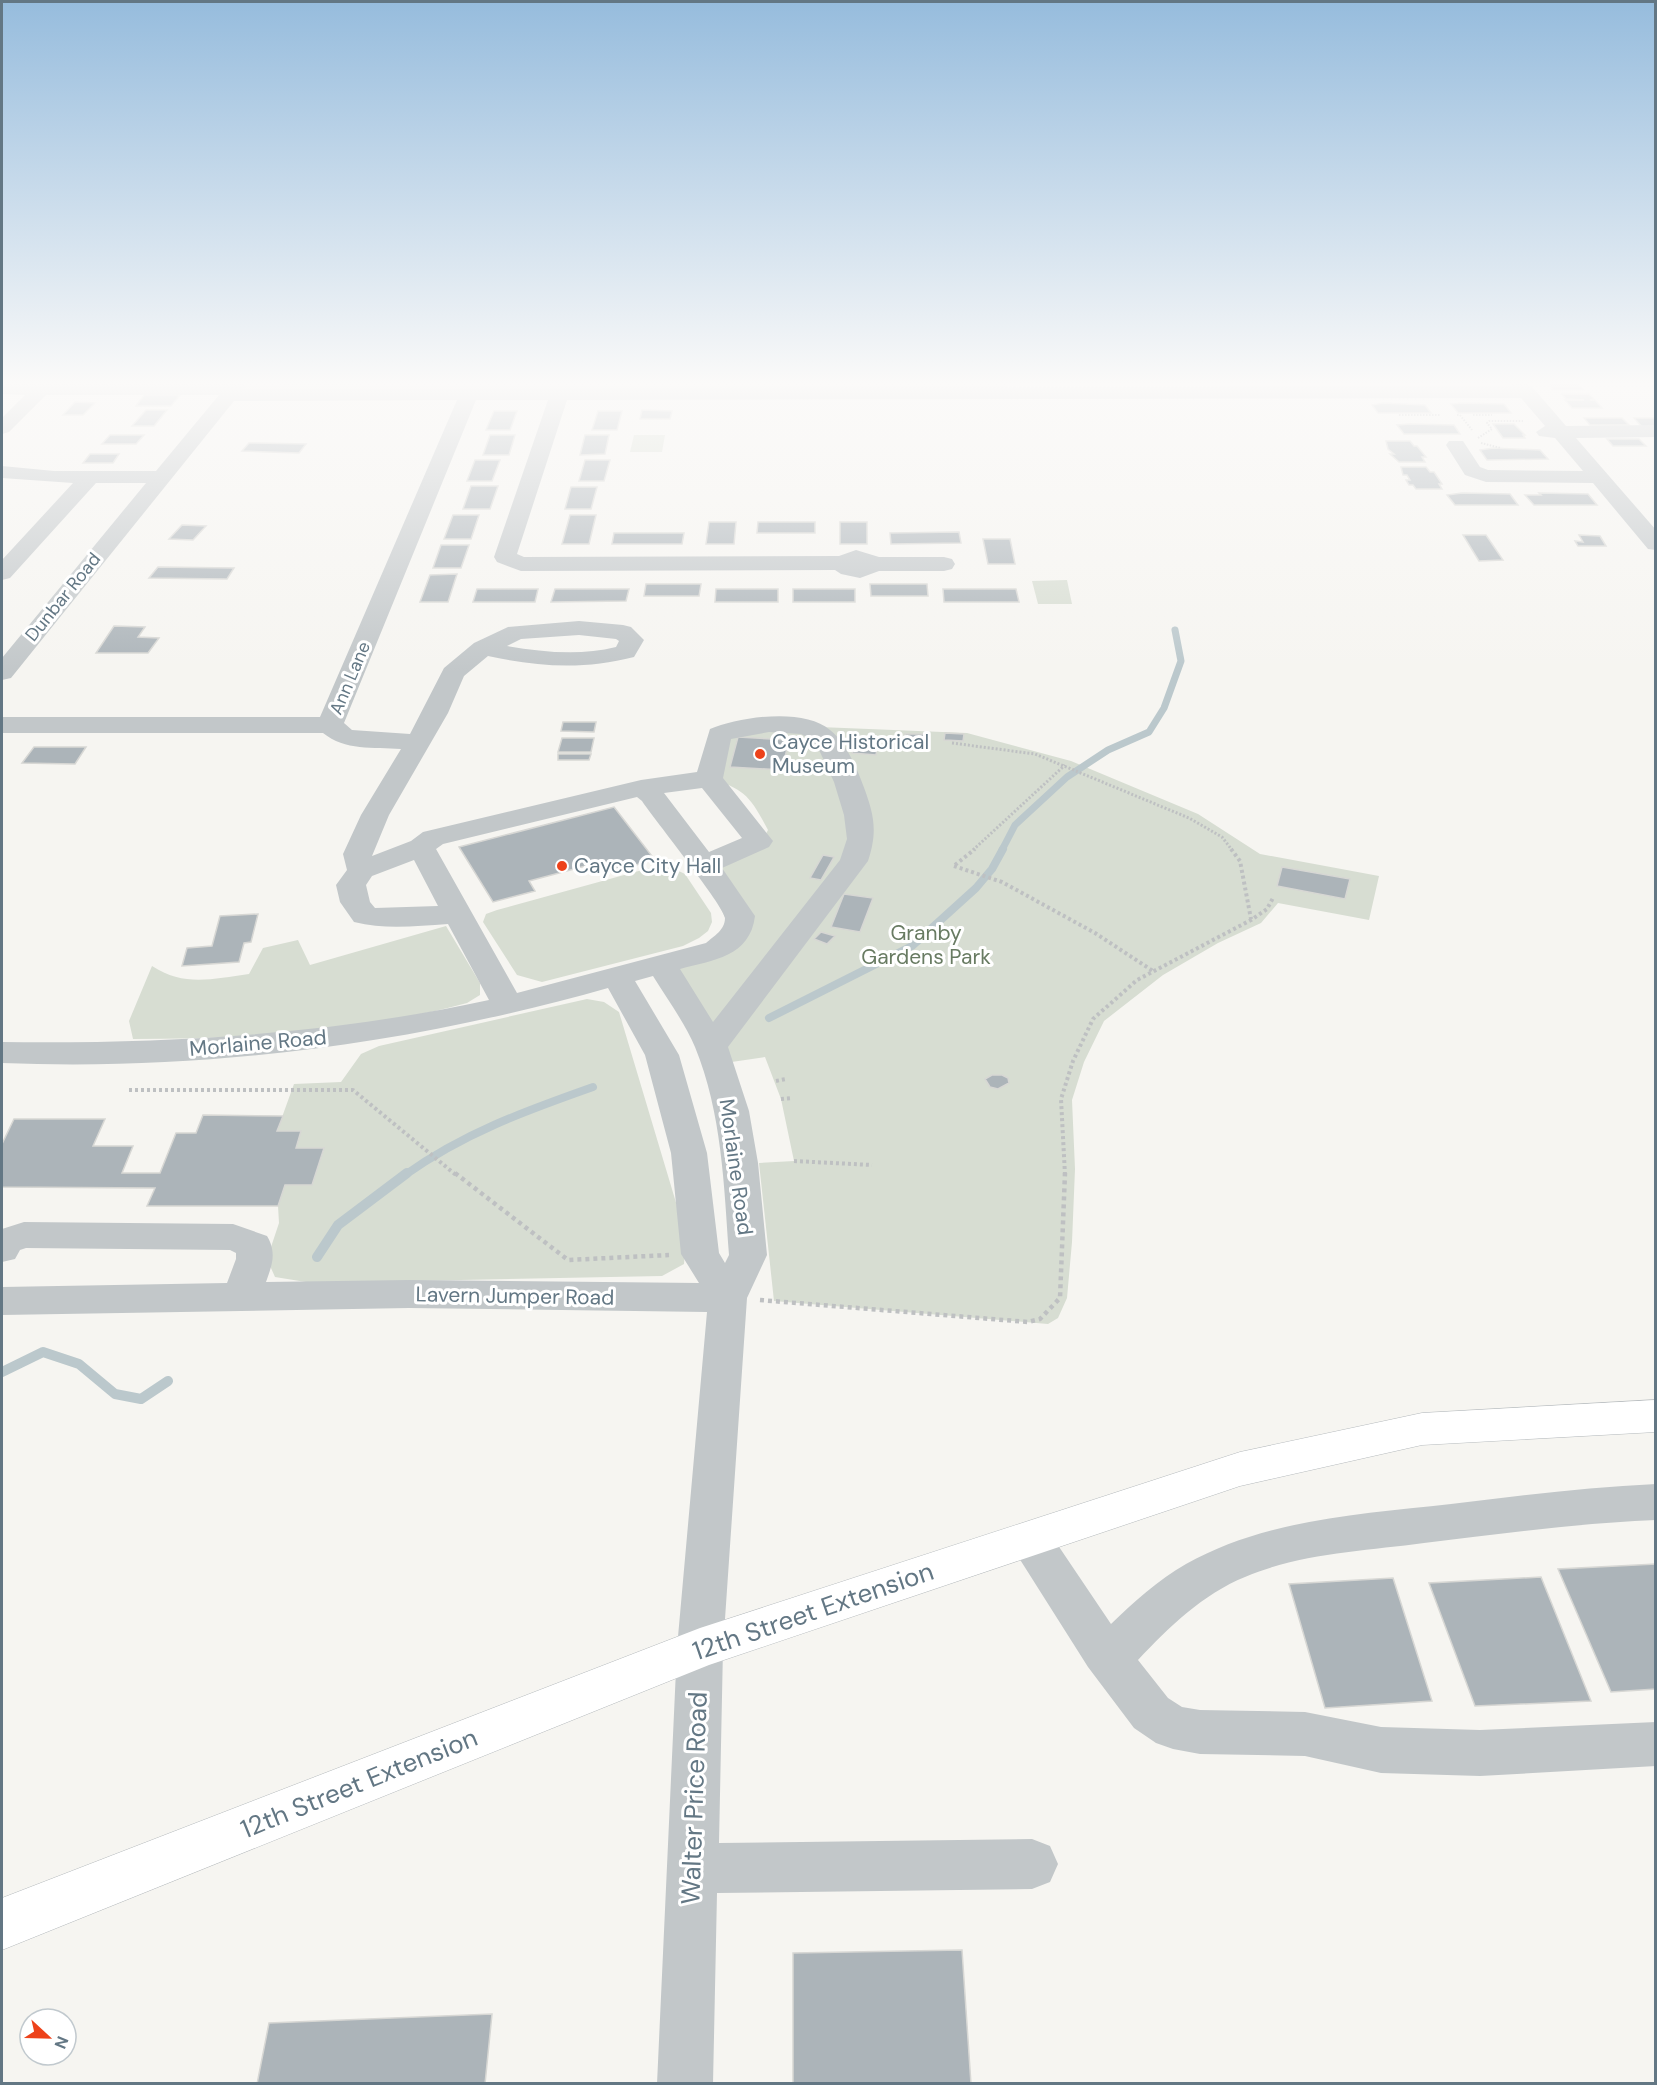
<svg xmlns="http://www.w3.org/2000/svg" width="1657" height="2085" viewBox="0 0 1657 2085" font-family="'DM Sans',sans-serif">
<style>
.green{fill:#d7ddd2}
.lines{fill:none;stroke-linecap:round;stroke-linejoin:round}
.stream-far2{stroke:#bbc8cc;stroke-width:7}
.stream-far1{stroke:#bbc8cc;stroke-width:8}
.stream{stroke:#bbc8cc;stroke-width:10}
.building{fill:#acb4b9;stroke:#d7d7d4;stroke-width:1.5}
.major-casing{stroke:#b5babd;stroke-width:1}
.path-far3{stroke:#bec0c2;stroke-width:2;stroke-dasharray:1.5 1.5;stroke-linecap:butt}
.path-far2{stroke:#bec0c2;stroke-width:3;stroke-dasharray:2 2;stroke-linecap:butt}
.path-far1{stroke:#bec0c2;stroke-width:4;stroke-dasharray:3 3;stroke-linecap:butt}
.path{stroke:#bec0c2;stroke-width:4.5;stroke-dasharray:4 4;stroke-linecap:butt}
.minor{fill:#c2c7c9;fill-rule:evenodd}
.major{fill:#fff;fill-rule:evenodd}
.poi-dot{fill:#ed421a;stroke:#fff;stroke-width:2}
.labels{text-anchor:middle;stroke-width:6;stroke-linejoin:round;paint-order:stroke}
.far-street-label{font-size:18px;fill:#637784;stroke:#fff}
.poi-label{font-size:21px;fill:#637784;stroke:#fff;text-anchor:start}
.park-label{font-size:21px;fill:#687b62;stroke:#fff}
.street-label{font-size:21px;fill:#637784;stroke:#fff}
.near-street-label{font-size:26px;fill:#637784;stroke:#fff}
</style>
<rect width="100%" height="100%" fill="#f6f5f1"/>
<!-- green -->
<path class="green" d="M239,382h768l1,11 -780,2z
M634,435h31l-3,17h-32z
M1067,580l5,24h-34l-6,-23z
M795,726l172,7 104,28 127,53 62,40 119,22 -10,44 -91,-17 -17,20 -43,20 -55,32 -59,46 -20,41 -12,38 3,69 -3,73 -5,56 -9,20 -10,6 -274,-23 -15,-138 35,-2 -13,-62 -16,-42 -47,7 -57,-101 50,-17 18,-21 -25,-50 56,-30 8,-15c-17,-32 -23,-42 -59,-51l10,-44z
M664,864l21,10 26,39 1,9 -4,9 -9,7 -16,8 -141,36 -25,-7 -34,-53 3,-8 11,-4z
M446,926l34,57v12l-13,8c-108,29 -223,36 -334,36l-4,-18 23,-55c32,21 60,13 97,8l14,-26 35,-8 12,25z
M587,999l17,3 15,10 67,224 -2,28 -22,12 -350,7 -37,-6 -8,-18 12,-36 -1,-17 7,-21h27l12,-36 -28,-1 5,-17h-24l17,-47 47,-2 20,-28 18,-8z"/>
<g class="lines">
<!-- stream-far2 -->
<path class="stream-far2" d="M1002,850l13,-25 52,-48 41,-27 41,-18 15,-24 17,-47 -6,-31"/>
<!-- stream-far1 -->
<path class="stream-far1" d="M769,1018l143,-72 64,-58 16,-19 11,-20
M405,1175c59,-42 120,-64 188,-88"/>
<!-- stream -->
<path class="stream" d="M317,1257l21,-32 69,-52
M2,1372l41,-20 36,12 36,30 26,5 27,-18"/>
</g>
<!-- building -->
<path class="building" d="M279,382h80l-2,3h-80z
M1546,382h31l7,8h-31z
M1562,394h27l5,5 -4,1h5l7,8h-30l-7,-8h19l-18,-1z
M144,395h36l-9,11h-35z
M75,402l20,1 -12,12h-20z
M1383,403l42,2 6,8h-53l-6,-8z
M1462,403l42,1 7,9h-53l-7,-9z
M146,410h21l-13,16h-22z
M642,410l30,1 -2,8h-30z
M494,411h23l-7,19h-24z
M598,411h24l-5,19h-25z
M1584,418h38l7,7h-39z
M1634,418h21l1,9h-14z
M1410,424l44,1 6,9h-56l-7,-9z
M1493,424h21l11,11h-2l2,3h-22z
M110,435h34l-8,9h-34z
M490,435h25l-6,20h-26z
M585,435h24l-4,19 -25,1z
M1607,439h32l7,7h-33z
M1386,441h24l4,5h3l9,11h-4l3,5h-26l-9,-8h4l-6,-5z
M249,443l57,1 -7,9 -57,-2z
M1493,448l47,2 8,9 -61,1 -7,-10z
M90,454h29l-6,9h-30z
M475,460h25l-8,21h-25z
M585,460h25l-6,21h-25z
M1401,467h25l4,5h4l8,12h-3l3,5h-26l-3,-4h-4l-3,-5h4l-3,-5h-4z
M471,486h27l-8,23h-27z
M571,487h26l-6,22h-26z
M1462,493l48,1 8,11h-63l-8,-10z
M1539,493l49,1 9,11h-63l-9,-10h16z
M453,515h26l-8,24h-27z
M570,515h26l-7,29h-27z
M709,522h27l-2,22h-28z
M758,522h57v11h-58z
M840,522h27v22h-27z
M182,525l24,1 -13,14 -24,-1z
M959,532l2,11 -70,1 -1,-11z
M614,533h70l-2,11h-70z
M1463,535h23l17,25 -24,1z
M1579,535l21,1 6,10h-28l-3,-5 8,1z
M983,539h27l5,25h-27z
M441,545h28l-8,23h-28z
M158,567l76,1 -7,11 -78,-1z
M457,574l-9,28h-28l10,-27z
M646,584h55l-2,12h-55z
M870,584h57l1,12h-57z
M477,589h61l-3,13h-62z
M555,589h74l-3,12 -75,1z
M716,589h62v13h-63z
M793,589h62v13h-62z
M943,589h73l3,13h-75z
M114,626l31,1 -7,10 21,1 -11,15h-52z
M563,722h33l-2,10 -33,-1z
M945,733l19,1 -1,7 -19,-1z
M905,734h21v6h-20z
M738,737l51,3 -7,30 -52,-3z
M562,738h32l-3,14h-33z
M855,742l23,2 -2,11 -24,-2z
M34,747h52l-11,17 -53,-1z
M558,754h33l-2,6h-31z
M614,807l41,53 -42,11 -9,-10 -75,20 6,10 -42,11 -34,-55z
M823,855l11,2 -13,23 -11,-2z
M1282,867l68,12 -5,20 -68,-13z
M844,894l29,4 -13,34 -29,-5z
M258,914l-7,28 -7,1 -5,19 -57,4 5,-18 25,-2 8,-30z
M821,932l14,4 -8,8 -13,-5z
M992,1075h10l6,3 1,5 -11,6 -8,-2 -5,-8z
M203,1115l80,1 -6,15h24l-5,17h28l-12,37h-27l-7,21h-131l8,-18 -153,-1v-43l12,-25h91l-12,27h40l-11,27h38l16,-40h20z
M1656,1564v125l-45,3 -53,-123z
M1541,1577l50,124 -116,5 -46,-123z
M1393,1578l39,123 -107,7 -36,-124z
M962,1950l9,134h-178v-131z
M492,2014l-7,70h-228l12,-61z"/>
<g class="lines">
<defs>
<path id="major" d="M1656,1400v32l-234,13 -182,41 -531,179 -707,285v-52l698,-270 540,-176 182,-39z"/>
</defs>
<!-- major casing -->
<use href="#major" class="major-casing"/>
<!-- path-far3 -->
<path class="path-far3" d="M1399,415h41
M1457,415h3l12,15
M1473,415h19
M1478,438l14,-9 -5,-6 2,-2h34
M1481,443l20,5"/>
<!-- path-far2 -->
<path class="path-far2" d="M952,743l83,11 154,64 33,19 10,13
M973,850l92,-85"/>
<!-- path-far1 -->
<path class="path-far1" d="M1231,849l9,12 11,58
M955,865l20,-16
M954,866l48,16 93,51 58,38
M776,1081l10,-2
M129,1090h224l103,85
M781,1099l11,-1
M794,1161l78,4
M1065,1175l-4,-76 12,-38 20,-42 44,-39 114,-60 16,-11 6,-11"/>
<!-- path -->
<path class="path" d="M455,1173l113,87 101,-5
M760,1300l268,22 12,-3 20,-21 5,-125"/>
<!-- minor -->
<path class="minor" d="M230,382h18l-5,7 1269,-3 -3,-4h19l38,44 90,-1v12l-80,1 80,92v20l-8,-1 -55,-66 -107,-1 -21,-7 -19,-30 3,-4h14l17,26 8,3 95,1 -28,-33 -16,-2 -3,-4 9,-6 -24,-28 -954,2 -50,154 7,3 315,-1 17,-6 23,7h65l8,2 3,5 -3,5 -8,2h-65l-19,7 -19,-4 -6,-4 -314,1 -24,-9 -3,-5 54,-157h-72l-132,323 8,7 58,4 34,-66 30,-25 34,-16 71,-6 44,4 8,2 13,13 -10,17c-50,13 -96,10 -146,-1l-24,20 -16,37 -59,102 -17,41 39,-15 12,-9 218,-52 56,-8 13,-43c29,-12 94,-22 120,1 16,13 26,36 33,55 11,29 15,46 5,76l-140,186 21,64 9,52 9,92 -20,43 -24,350 -4,195 313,-4 18,7 8,18 -8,18 -18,7 -315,4 -4,191h-56l20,-436 30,-336 -298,-4 -407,7v-28l225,-4 9,-24v-6l-6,-3 -204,-2 -6,2 -5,9 -13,3v-33l22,-7 209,2 34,12c10,17 5,29 -1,46l143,-2 290,3 -18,-29 -10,-101 -26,-98 -37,-67c-198,56 -401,83 -606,75v-21c164,2 327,-7 487,-42l-41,-76c-32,2 -62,6 -94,-2l-14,-20 -4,-17 11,-15 -4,-16 18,-39 40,-66c-28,-2 -56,2 -78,-16h-321v-16h318l137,-317 -223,1 -223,277 -9,2v-22l144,-175h-50l-86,95 -8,2v-20l71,-77 -71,-5v-12l52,5h102l63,-76h-173l-37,37 -7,2v-16l23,-23 -23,-1v-10zM579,635l37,4 3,2 -3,6c-36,9 -73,5 -109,-1l14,-7zM769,732l32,2 9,5 10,13 14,30 10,33 3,24 -7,21 -127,162 -33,-53c33,-9 70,-12 75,-53l-33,-48 47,-21 4,-6 -50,-63 8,-39zM702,788l40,50 -33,14 -45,-59zM637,797l5,4c12,18 82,105 83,117 0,12 -11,18 -19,25l-189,50 -81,-144 7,-5zM414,860l24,46 -63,2 -5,-6 -4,-17 6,-9zM653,976c14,23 32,47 42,71 27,66 29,138 34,208l-4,8 -6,-10 -12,-100 -28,-98 -44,-74z
M1656,1484v36c-78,3 -155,14 -232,23 -59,8 -123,10 -179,34 -42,17 -76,50 -107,83l30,38 14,9 18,3 105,2 76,15 99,3 176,-8v44l-176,10 -99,-3 -76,-17 -105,-2 -27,-5 -17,-6 -22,-15 -46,-61 -81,-128 6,-13 16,-5 16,5 66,98c23,-22 47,-44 75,-60 80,-45 175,-50 265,-60 68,-8 136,-17 205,-20z"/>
<!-- major -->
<use href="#major" class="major"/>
</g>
<!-- sky -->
<linearGradient id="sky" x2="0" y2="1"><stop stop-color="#96bcdd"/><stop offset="0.57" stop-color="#fbfaf9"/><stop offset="1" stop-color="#fbfaf9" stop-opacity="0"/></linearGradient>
<rect width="1657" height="673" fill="url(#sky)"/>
<!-- markers -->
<g class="poi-dot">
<circle cx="760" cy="754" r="6"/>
<circle cx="562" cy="866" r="6"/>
</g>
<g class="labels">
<!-- far-street labels -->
<g class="far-street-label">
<text transform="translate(63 597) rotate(-51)" y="6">Dunbar Road</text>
<text transform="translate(350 678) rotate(-67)" y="6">Ann Lane</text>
</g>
<!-- poi labels -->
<g class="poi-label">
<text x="772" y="749">Cayce Historical<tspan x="772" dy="24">Museum</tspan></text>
<text x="574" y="873">Cayce City Hall</text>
</g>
<!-- park labels -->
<g class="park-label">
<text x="926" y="940">Granby<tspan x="926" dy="24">Gardens Park</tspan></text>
</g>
<!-- street labels -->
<g class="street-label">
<text transform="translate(258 1043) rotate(-5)" y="7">Morlaine Road</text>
<text transform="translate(736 1167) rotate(82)" y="7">Morlaine Road</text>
<text transform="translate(515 1296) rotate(1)" y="7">Lavern Jumper Road</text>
</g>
<!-- near-street labels -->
<g class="near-street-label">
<text transform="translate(813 1611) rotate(-19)" y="9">12th Street Extension</text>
<text transform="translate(359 1783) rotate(-22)" y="9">12th Street Extension</text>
<text transform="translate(694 1798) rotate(-88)" y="9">Walter Price Road</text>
</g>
</g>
<!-- border -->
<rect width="1657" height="2085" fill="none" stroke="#637784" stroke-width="6"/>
<!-- north arrow -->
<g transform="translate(48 2037) rotate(112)"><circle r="28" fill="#ffffff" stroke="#c1c9ce" stroke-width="1.5"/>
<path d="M0-4.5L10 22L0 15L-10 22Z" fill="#ed421a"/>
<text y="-9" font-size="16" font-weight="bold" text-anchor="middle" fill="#637784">N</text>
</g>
</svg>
